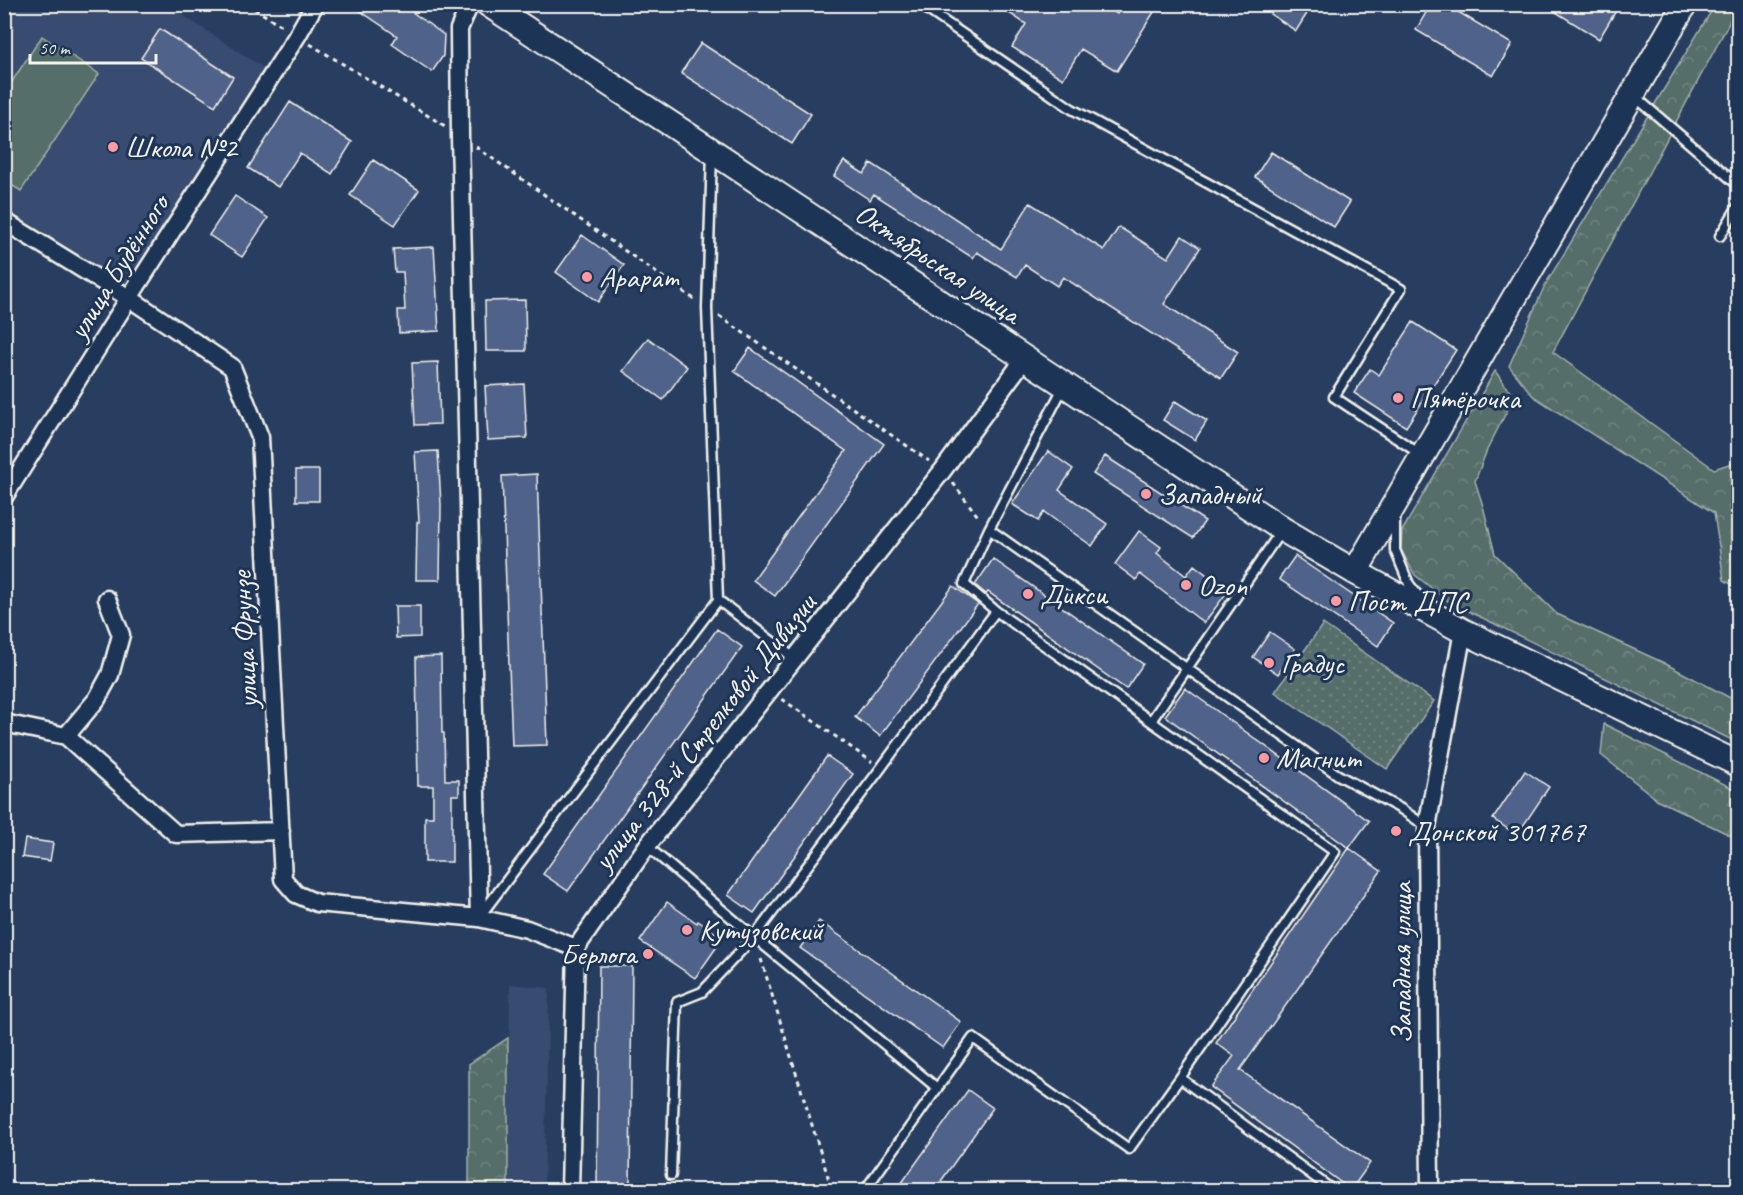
<svg xmlns="http://www.w3.org/2000/svg" width="1743" height="1195" viewBox="0 0 1743 1195" font-family="Caveat,sans-serif">
<style>
.built{fill:#374c6f}
.forest{fill:url(#forest-crowns);stroke:#a5b0a9;stroke-width:1.5}
.park{fill:url(#park-dots);stroke:#a5b0a9;stroke-width:1.5}
.garden{fill:#566e6a;stroke:#a5b0a9;stroke-width:1.5}
.building{fill:#50628a;stroke:#f4f1e8;stroke-width:1.5}
.lines{fill:none;stroke-linecap:round;stroke-linejoin:round}
.lane-casing{stroke:#f4f1e8;stroke-width:13}
.street-casing{stroke:#f4f1e8;stroke-width:21}
.secondary-casing{stroke:#f4f1e8;stroke-width:28}
.path{stroke:#f4f1e8;stroke-width:3;stroke-dasharray:4.5 4.5;stroke-linecap:butt}
.lane{stroke:#1d3557;stroke-width:8}
.street{stroke:#1d3557;stroke-width:16}
.secondary{stroke:#1d3557;stroke-width:24}
.poi-dot{fill:#ff9aa2;stroke:#1d3557;stroke-width:2}
.labels{text-anchor:middle;stroke-width:6;stroke-linejoin:round;paint-order:stroke}
.poi-label{font-size:30px;fill:#f4f1e8;stroke:#1d3557;text-anchor:start}
.street-label{font-size:30px;fill:#f4f1e8;stroke:#1d3557}
</style>
<defs>
<pattern id="forest-crowns" width="20" height="18" patternUnits="userSpaceOnUse" patternTransform="scale(1.5)"><rect width="20" height="18" fill="#566e6a"/><path d="M2 6a3 3 0 1 1 6 0M12 15a3 3 0 1 1 6 0" fill="none" stroke="#6f837f"/></pattern>
<pattern id="park-dots" width="8" height="8" patternUnits="userSpaceOnUse" patternTransform="scale(1.5)"><rect width="8" height="8" fill="#566e6a"/><path d="M2 2h.1M6 6h.1" fill="none" stroke="#6f837f" stroke-width="1.8" stroke-linecap="round"/></pattern>
</defs>
<rect width="100%" height="100%" fill="#273e61"/>
<filter id="ink" filterUnits="userSpaceOnUse"><feTurbulence type="fractalNoise" baseFrequency=".0167" numOctaves="2"/><feDisplacementMap in="SourceGraphic" scale="12" xChannelSelector="R" yChannelSelector="G"/><feConvolveMatrix kernelMatrix="1 2 1 2 8 2 1 2 1" color-interpolation-filters="sRGB"/></filter>
<g filter="url(#ink)">
<!-- built -->
<path class="built" d="M4,5h163l103,67 -148,228 -117,-77z
M510,984l39,4 -5,202h-36z"/>
<!-- forest -->
<path class="forest" d="M1715,5h23v1l-185,346 161,117 24,-8v127l-14,-8 -10,-67 -181,-117 -24,-30 36,-81z
M1495,371l19,26 -27,53 -12,31 8,25 12,48 62,60 105,48 76,40v41l-290,-142 -33,-26 -14,-25 1,-19z
M1604,724l134,67v48l-80,-39 -57,-45z
M508,1038v152h-39v-126z"/>
<!-- park -->
<path class="park" d="M1323,624l111,77 -47,68 -112,-77z"/>
<!-- garden -->
<path class="garden" d="M42,36l57,38 -78,117 -16,-10v-89z"/>
<!-- building -->
<path class="building" d="M350,4h51l43,31 -1,21 -11,16 -40,-28 5,-8z
M995,4h106l16,10 6,-10h36l-42,67 -36,-22 -18,30 -51,-32 14,-23z
M1276,4h37l-17,27 -26,-17z
M1431,4h14l67,40 -19,32 -77,-46z
M1543,4h77l-21,35z
M160,29l73,48 -18,29 -74,-48z
M701,43l110,71 -19,30 -111,-71z
M290,102l62,40 -20,32 -32,-21 -22,34 -30,-19z
M1271,152l79,50 -16,25 -79,-50z
M373,160l46,30 -24,35 -45,-30z
M844,161l20,13 7,-11 130,86 29,-46 74,47 15,-23 49,31 14,-22 18,12 -36,56 74,48 -17,26 -158,-101 -6,9 -32,-21 -8,12 -40,-25 -4,6 -99,-64 -4,6 -36,-24z
M235,196l33,22 -26,39 -33,-22z
M582,235l42,30 -26,37 -42,-30z
M434,247l5,84 -40,2 -1,-23h7l-2,-38h-8l-2,-23z
M525,300l1,51h-40l-1,-50z
M1413,322l43,28 -50,77 -52,-34 16,-24 9,6z
M648,338l39,29 -24,33 -40,-29z
M750,348l134,96 -109,152 -22,-16 93,-129 -112,-80z
M438,362l2,62 -25,1 -3,-62z
M524,384l3,54 -39,2 -3,-54z
M1175,401l32,20 -12,19 -32,-20z
M438,451l3,54 -1,75h-24l1,-58h2l-4,-70z
M1048,451l25,18 -14,21 48,34 -15,22 -48,-34 -6,9 -26,-17z
M1105,456l100,65 -12,17 -100,-64z
M296,470h23v31h-23z
M537,474l10,271 -35,1 -10,-270z
M1139,531l22,16 -4,6 29,23 8,-11 34,26 -24,32 -64,-49 -4,6 -21,-16z
M1295,556l98,67 -15,23 -99,-67z
M993,559l150,105 -17,25 -138,-97 -2,2 -11,-9z
M953,586l25,18 -98,132 -25,-19z
M395,606h25v31l-24,1z
M717,629l25,18 -174,244 -25,-17z
M1270,632l25,17 -17,25 -25,-17z
M441,656l1,77h2l1,47h14v15h-7v67h-27v-45h8v-31h-15l-2,-129z
M1185,688l184,133 -20,27 -184,-132z
M827,756l26,18 -99,139 -26,-18z
M1525,771l24,16 -32,48 -24,-16z
M25,839l28,4 -3,18 -28,-4z
M1349,848l32,23 -141,199 130,93 -19,27 -140,-103 23,-31 -18,-13z
M667,902l30,21 1,-2 25,17 -28,40 -55,-37z
M819,921l142,101 -18,26 -143,-100z
M599,966h33l-2,224h-33z
M968,1090l25,18 -59,83h-38z"/>
<g class="lines">
<defs>
<path id="lane" d="M919,4l153,105 329,180 -67,108 86,57
M1633,95l105,90
M1720,236l18,-30
M1064,386l-75,143 349,246 63,34 26,18
M1395,518v32l14,34 11,14
M718,600l76,58
M1151,721l130,-190
M647,846l107,91 183,151
M480,916l238,-316 -11,-292 5,-154
M1180,1078l147,108 -3,4
M671,1175l6,-173 25,-10 52,-55 127,-169 115,-157
M865,1190l108,-152 156,111 51,-71 155,-226 -339,-241 -32,-27 25,-55"/>
<path id="street" d="M470,4l-11,25 1,107 19,782
M4,221l125,77 103,69 28,70 23,442 13,15 21,9 162,15 48,11 49,19
M4,497l125,-199 168,-262 18,-32
M4,723l62,13 110,98 105,-3
M66,736l31,-37 13,-24 11,-40 -14,-36
M570,1190l6,-242 71,-102 296,-376 82,-112
M1430,1190l-3,-363 36,-196"/>
<path id="secondary" d="M488,4l224,147 570,378 73,43 108,59 275,133
M1355,572l330,-568"/>
</defs>
<!-- lane casing -->
<use href="#lane" class="lane-casing"/>
<!-- street casing -->
<use href="#street" class="street-casing"/>
<!-- secondary casing -->
<use href="#secondary" class="secondary-casing"/>
<!-- path -->
<path class="path" d="M247,4l37,23
M310,44l135,82
M476,147l218,152
M719,316l210,145
M953,483l27,36
M782,699l90,63
M761,959l71,231
M659,1190l5,-6"/>
<!-- lane -->
<use href="#lane" class="lane"/>
<!-- street -->
<use href="#street" class="street"/>
<!-- secondary -->
<use href="#secondary" class="secondary"/>
</g>
</g>
<!-- markers -->
<g class="poi-dot">
<circle cx="113" cy="147" r="6"/>
<circle cx="587" cy="277" r="6"/>
<circle cx="1398" cy="398" r="6"/>
<circle cx="1146" cy="494" r="6"/>
<circle cx="1186" cy="585" r="6"/>
<circle cx="1028" cy="594" r="6"/>
<circle cx="1336" cy="601" r="6"/>
<circle cx="1269" cy="663" r="6"/>
<circle cx="1264" cy="758" r="6"/>
<circle cx="1396" cy="831" r="6"/>
<circle cx="687" cy="930" r="6"/>
<circle cx="648" cy="954" r="6"/>
</g>
<g class="labels">
<!-- poi labels -->
<g class="poi-label">
<text x="125" y="157">Школа №2</text>
<text x="599" y="287">Арарат</text>
<text x="1410" y="408">Пятёрочка</text>
<text x="1158" y="504">Западный</text>
<text x="1198" y="595">Ozon</text>
<text x="1040" y="604">Дикси</text>
<text x="1348" y="611">Пост ДПС</text>
<text x="1281" y="673">Градус</text>
<text x="1276" y="768">Магнит</text>
<text x="1408" y="841">Донской 301767</text>
<text x="699" y="940">Кутузовский</text>
<text x="636" y="964" text-anchor="end">Берлога</text>
</g>
<!-- street labels -->
<g class="street-label">
<text transform="translate(938 263) rotate(34)" y="10">Октябрьская улица</text>
<text transform="translate(118 267) rotate(-58)" y="10">улица Будённого</text>
<text transform="translate(244 640) rotate(-93)" y="10">улица Фрунзе</text>
<text transform="translate(704 732) rotate(-52)" y="10">улица 328-й Стрелковой Дивизии</text>
<text transform="translate(1401 963) rotate(-90)" y="10">Западная улица</text>
</g>
</g>
<!-- margin -->
<rect width="1743" height="1195" fill="none" stroke="#1d3557" stroke-width="24"/>
<rect x="12" y="12" width="1719" height="1171" fill="none" stroke="#f4f1e8" stroke-width="2" filter="url(#ink)"/>
<!-- scale -->
<path d="M30 54v9h126v-9" fill="none" stroke="#f4f1e8" stroke-width="3"/>
<text x="39" y="54" font-size="18" fill="#f4f1e8" stroke="#1d3557" stroke-width="4.5" paint-order="stroke">50 m</text>
</svg>
